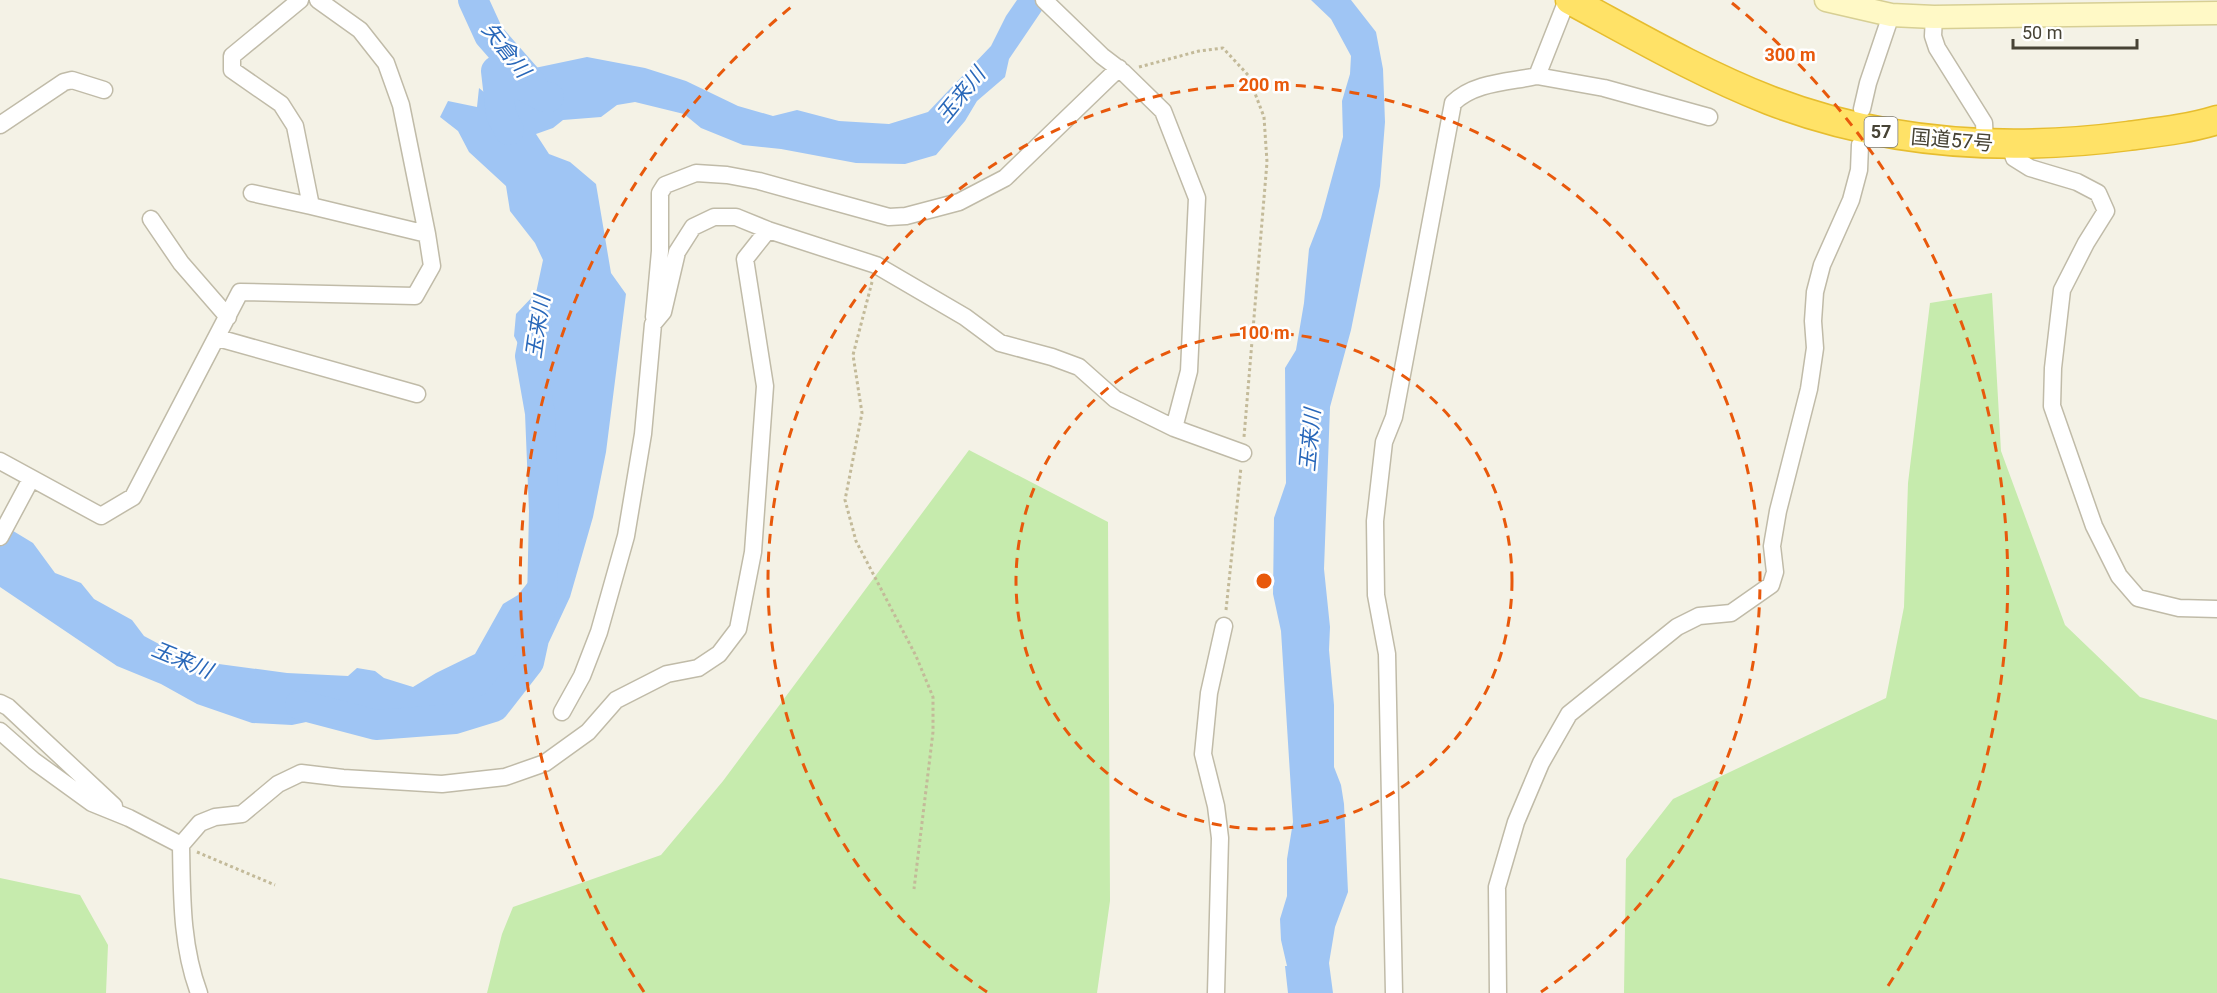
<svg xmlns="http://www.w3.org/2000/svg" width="2217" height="993" viewBox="0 0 2217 993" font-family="Roboto,'Noto Sans JP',sans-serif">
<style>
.green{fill:#c6ebad}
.water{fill:#9fc5f4}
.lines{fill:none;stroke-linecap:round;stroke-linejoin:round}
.river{stroke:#9fc5f4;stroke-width:30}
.street-casing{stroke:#c0bba8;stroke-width:19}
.secondary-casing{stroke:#d7cf94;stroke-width:25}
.highway-casing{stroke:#e6bd2f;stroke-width:31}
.path{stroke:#c3ba99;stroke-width:3;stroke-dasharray:3 3;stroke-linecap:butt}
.street{stroke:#fff;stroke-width:16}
.secondary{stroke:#fff9c6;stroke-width:22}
.highway{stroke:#ffe267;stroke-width:28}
.ring{fill:none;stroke:#e8590c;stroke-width:3;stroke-dasharray:10 8}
.labels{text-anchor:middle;stroke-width:5;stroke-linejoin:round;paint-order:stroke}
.shield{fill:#fff;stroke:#7e7b72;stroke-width:1.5}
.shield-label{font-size:18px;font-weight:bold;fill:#474335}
.street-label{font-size:20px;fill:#474335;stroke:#fff}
.water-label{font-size:21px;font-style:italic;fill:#2867b9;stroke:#fff}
.centre{fill:#e8590c;stroke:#fff;stroke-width:3}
.ring-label{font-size:18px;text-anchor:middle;font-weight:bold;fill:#e8590c;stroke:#fff;stroke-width:5;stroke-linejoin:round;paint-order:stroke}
</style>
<rect width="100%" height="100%" fill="#f4f2e6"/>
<!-- green -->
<path class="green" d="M1992,293l9,158 64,174 75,72 77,23v273h-593l2,-134 47,-60 213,-101 18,-91 4,-124 22,-180z
M969,450l139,72 2,379 -13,92h-610l15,-59 11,-27 148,-52 62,-74z
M0,878l80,17 28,50 -2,48h-106z"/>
<!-- water -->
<path class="water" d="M1017,0h32l-40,59 -4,18 -28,24 -12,20 -29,34 -31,9 -49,-1 -75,-14 -38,-4 -42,-17 -17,-14 -49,-12 -18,3 -16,12 -38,3 -10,8 -17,6 13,20 21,8 26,22 15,89 15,21 -20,158 -13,65 -23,80 -21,45 -27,23 -12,3 -22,26 -32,21 -16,-7 -40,13 -37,-11 -71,15 -40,-2 -55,-19 -36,-20 -44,-18 -117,-79v-64l33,20 22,30 26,10 13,16 38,21 12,16 45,24 98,13 61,3 9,-8 18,3 9,7 29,9 23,-14 39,-19 28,-50 15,-9 15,-19 14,-33 6,-27 -16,-23 -1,-32 10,-41 -9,-32 8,-29 -21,-4 -10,-19 2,-22 20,-21 7,-33 -8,-17 -25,-32 -4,-25 -37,-34 -11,-21 -18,-14 8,-16 29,6 2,-19 12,10 11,-11 28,-18 57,-12 58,11 41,13 52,25 35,10 24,-6 42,11 50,3 39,-12 63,-66 15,-30z
M1311,0h40l25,32 7,37 2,53 -5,64 -29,144 -21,77 -6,162 6,58 -1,23 5,55v62l7,18 3,19 4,88 -13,35 -6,36 4,30h-45l-3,-27h2l-6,-26 -1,-21 7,-23v-37l6,-37 -12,-191 -8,-37 1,-76 12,-35 -1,-115 11,-18 8,-47 5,-54 12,-31 22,-81 -1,-36 8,-27 1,-18 -20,-37z"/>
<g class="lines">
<!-- river -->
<path class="river" d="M473,0l16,35 42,48
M509,130l-8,-15 -5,-44 48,26h5
M300,705l76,20 79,-6 39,-12 35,-45 13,-60 2,-91 -4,-98 -10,-57 8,-41"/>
<defs>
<path id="street" d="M300,0l-68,56v14l49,34 14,22 16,80 116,28 -26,-129 -15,-42 -26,-33 -42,-30
M1044,0l58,56 21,16 40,39 34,87 -8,173 -15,57
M1567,0l-30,76 67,12 105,29
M1934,17l-1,19 4,12 47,75 1,20
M1862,109l6,-26 23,-68
M0,125l64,-43 8,-2 32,10
M2010,144l4,14 16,10 47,14 21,11 8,18 -20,32 -24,47 -9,78 -1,38 42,120 25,50 19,22 41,10 38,1
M252,193l59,13
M151,219l30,44 47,54
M654,317l6,-66v-58l5,-8 31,-12 31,2 32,6 130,36 17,-1 53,-14 46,-24 114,-110
M218,338l199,56
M0,461l101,55 32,-19 107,-205 175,4 17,-30 -5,-32
M0,537l31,-58
M0,703l8,4 106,99
M562,712l20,-36 17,-44 27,-96 17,-102 10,-110 10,-12 14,-60 16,-25 21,-10h22l32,13 108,35 89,52 35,26 52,14 27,10 36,32 59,29 69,25
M0,731l34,30 58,42 37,15 52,27
M199,993c-18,-48 -17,-98 -18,-148l19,-22 15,-6 27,-3 36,-30 23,-11 42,5 99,6 63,-7 40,-14 43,-31 28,-32 51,-26 31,-6 21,-14 19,-25 15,-77 12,-166 -20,-127 23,-29
M1216,993l4,-155 -4,-32 -13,-52 6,-61 15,-67
M1394,993l-7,-339 -11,-59 -1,-74 9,-79 10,-25 59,-314c21,-21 56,-21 84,-27
M1498,993l-1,-106 19,-65 25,-59 28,-49 108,-87 22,-11 32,-3 40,-28 4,-13 -3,-26 6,-35 31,-122 6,-41 -2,-27 2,-29 7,-27 29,-65 8,-30 1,-25"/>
<path id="secondary" d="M1826,0l65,15 43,2 283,-4"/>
<path id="highway" d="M1570,0c65,35 130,73 199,100 114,44 238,52 359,36 30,-4 60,-7 89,-16"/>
</defs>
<!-- street casing -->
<use href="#street" class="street-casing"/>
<!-- secondary casing -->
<use href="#secondary" class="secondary-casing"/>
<!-- highway casing -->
<use href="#highway" class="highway-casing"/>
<!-- path -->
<path class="path" d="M1139,67l60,-16 24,-3 25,27 16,42 3,45 -23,275
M872,282l-19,73 9,58 -17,87 11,41 60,115 17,41v35l-19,157
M1226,610l15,-143
M197,852l78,33"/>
<!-- street -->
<use href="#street" class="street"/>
<!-- secondary -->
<use href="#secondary" class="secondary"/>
<!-- highway -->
<use href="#highway" class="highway"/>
</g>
<!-- distance rings -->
<g class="ring">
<circle cx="1264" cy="581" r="248"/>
<path d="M987 992A496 496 0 1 1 1541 992"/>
<path d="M644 992A744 744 0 0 1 796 3M1732 3A744 744 0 0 1 1884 992"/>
</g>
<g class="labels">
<!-- shield labels -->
<rect class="shield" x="1864.5" y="117" width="33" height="30" rx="4.5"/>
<g class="shield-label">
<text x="1881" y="138">57</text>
</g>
<!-- street labels -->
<g class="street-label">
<text transform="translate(1952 140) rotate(5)" y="7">国道57号</text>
</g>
<!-- water labels -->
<g class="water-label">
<text transform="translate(506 50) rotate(52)" y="7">矢倉川</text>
<text transform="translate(961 95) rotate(-51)" y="7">玉来川</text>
<text transform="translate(538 327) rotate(-82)" y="7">玉来川</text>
<text transform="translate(1310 440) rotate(-85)" y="7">玉来川</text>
<text transform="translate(182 660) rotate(22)" y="7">玉来川</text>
</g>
</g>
<circle cx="1264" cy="581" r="9" class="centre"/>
<g class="ring-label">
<text x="1790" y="61">300 m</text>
<text x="1264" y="91">200 m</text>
<text x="1264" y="339">100 m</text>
</g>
<!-- scale -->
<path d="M2013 39v9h124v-9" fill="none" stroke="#474335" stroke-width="3"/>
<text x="2022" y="39" font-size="18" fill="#474335" stroke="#ffffff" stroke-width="4.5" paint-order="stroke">50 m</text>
</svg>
